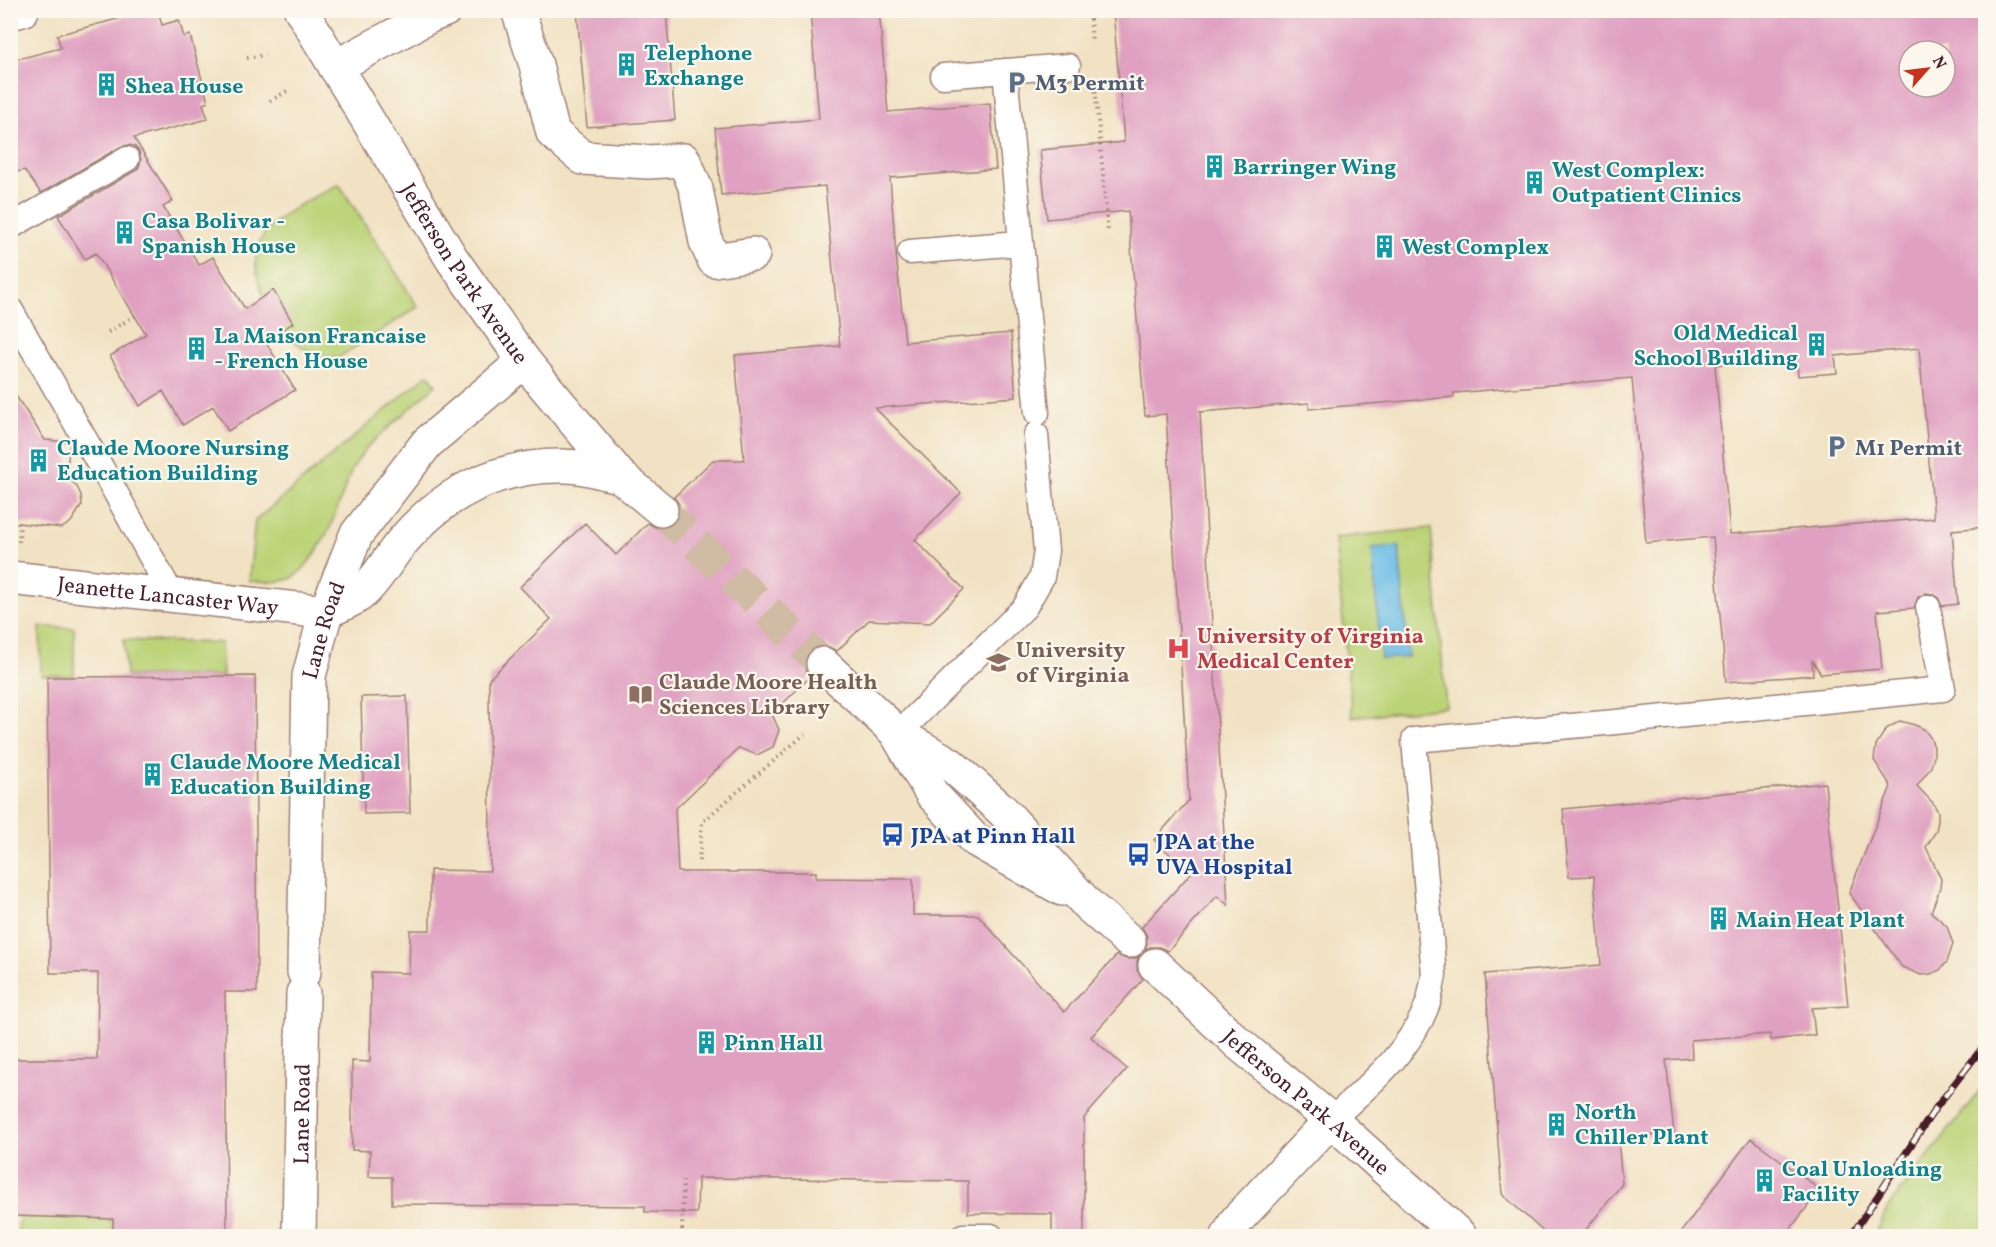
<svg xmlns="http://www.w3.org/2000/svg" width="1996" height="1247" viewBox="0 0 1996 1247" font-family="Vollkorn,serif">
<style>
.green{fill:#bbd377;stroke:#827951;stroke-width:1.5}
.water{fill:#69bce5;stroke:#5a6e88;stroke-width:1.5}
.building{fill:#e0a0c1;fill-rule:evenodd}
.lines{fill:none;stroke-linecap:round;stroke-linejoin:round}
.secondary-tunnel{stroke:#d0bba5;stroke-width:33;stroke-dasharray:33 16;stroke-linecap:butt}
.lane-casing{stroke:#9e8077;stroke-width:27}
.street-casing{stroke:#9e8077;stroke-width:36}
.secondary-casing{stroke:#9e8077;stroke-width:36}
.path{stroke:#9e8077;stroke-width:4;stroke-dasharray:1.5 4.5;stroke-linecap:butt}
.lane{stroke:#fff;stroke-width:24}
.street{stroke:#fff;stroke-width:33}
.secondary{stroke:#fff;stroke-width:33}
.rail-casing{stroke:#4a1f2b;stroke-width:7}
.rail{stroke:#fbf7ec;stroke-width:4.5;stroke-dasharray:14;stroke-linecap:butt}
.labels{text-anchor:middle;stroke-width:4.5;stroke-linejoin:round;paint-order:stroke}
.culture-label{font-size:22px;font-weight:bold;fill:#0d838f;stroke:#fbf7ec;text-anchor:start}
.service-label{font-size:22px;font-weight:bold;fill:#4e5e75;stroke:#fbf7ec;text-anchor:start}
.street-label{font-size:22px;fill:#4a1f2b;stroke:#fbf7ec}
.health-label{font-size:22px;font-weight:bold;fill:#be3a42;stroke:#fbf7ec;text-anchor:start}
.education-label{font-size:22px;font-weight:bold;fill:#785e54;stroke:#fbf7ec;text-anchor:start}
.transit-label{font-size:22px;font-weight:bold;fill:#164399;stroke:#fbf7ec;text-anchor:start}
</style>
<rect width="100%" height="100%" fill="#fbf7ec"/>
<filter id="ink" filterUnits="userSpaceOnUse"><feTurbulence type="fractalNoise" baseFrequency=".0167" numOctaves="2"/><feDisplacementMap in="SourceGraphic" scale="12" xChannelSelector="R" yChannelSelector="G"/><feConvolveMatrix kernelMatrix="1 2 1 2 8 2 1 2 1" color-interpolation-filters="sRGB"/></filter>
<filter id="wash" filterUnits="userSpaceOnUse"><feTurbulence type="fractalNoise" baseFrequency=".008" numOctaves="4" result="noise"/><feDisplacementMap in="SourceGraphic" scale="24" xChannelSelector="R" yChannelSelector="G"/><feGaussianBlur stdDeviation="1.35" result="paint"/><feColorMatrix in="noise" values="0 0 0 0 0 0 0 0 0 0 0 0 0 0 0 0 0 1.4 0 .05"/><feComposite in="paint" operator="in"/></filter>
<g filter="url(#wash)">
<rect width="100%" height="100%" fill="#f1e2c3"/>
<!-- green -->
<path class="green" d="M339,184l79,123 -80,51c-11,-1 -21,-2 -31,-8 -30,-16 -64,-77 -46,-111 14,-25 54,-42 78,-55z
M428,374l8,11 -68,61 -15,21 -24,63 -14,24 -12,15 -12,10 -17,3 -25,-1 6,-60z
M1431,528l15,179 -94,10 -17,-179z
M40,627l34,1v48l-33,-1z
M124,640l97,3 2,33h-97z
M1985,1084v152h-110l13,-29z
M20,1216l93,3v17h-96z"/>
<!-- water -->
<path class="water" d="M1399,546l9,111 -27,2 -9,-111z"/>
<g id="blocks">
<!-- building -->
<path class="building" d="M151,10h7l4,15 17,-5 5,17 6,-2 18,67 -5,2 5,15 -74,19 39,63 -10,6 36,58 14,-8 32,52 28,-19 20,33 -28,18 30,49 -67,41 -15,-25 -30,19 -20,-34 -23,15 -30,-50 36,-22 -50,-81 -11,6 -27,-43 77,-45 4,-4 2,-7 -2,-9 -5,-5 -6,-1 -8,2 -79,46 -17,-23 -7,2 -1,-5 -6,1v-107l51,-13 -4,-13z
M577,10h89l9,110 -88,7z
M810,10h69l9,102 102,-9 6,66 -106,9 6,76 9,88 106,-9 5,64 -141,11 86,85 -46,47 49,49 -34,34 -61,-3 -32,31 -10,-5h-10l-7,5 -5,9v10l5,7 -38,37 7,16 -6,17 -16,8 -18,-7 -64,61 3,63h138v6l97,1v36h65l86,97 53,-57 9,4h8l5,-3 -2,5v9l6,9 -52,58 36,32 -43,49v118h-32v-22l-84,-1v-32l-270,-3 -1,35 -52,-1v-6l-253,-2v-27h-23l1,-26 -18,-1v-89l18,1 1,-90 38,1 1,-43h20v-60l60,1 -1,-192 62,-60 -31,-32 65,-64 31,32 32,-32 10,6 10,-2 7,-5 5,-9 -1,-9 -5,-7 39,-37h31l-9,-105 105,-9 -15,-160 -104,9 -6,-67 104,-9z
M1113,10h864l9,97v420l-34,3 6,74 -16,2 -4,-9 -5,-3 -7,-1 -8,4 -4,11 -37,3 5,58 -61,5 -9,-14 1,15 -87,7 -13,-145 -67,6 -14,-165 -178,15v4l-145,12v-6l-109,9 28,493 -11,-9 -49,55 -9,-4h-9l-5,3 2,-6v-8l-5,-9 49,-54 -37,-33 35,-40 -23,-386 -21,2 -17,-205 -81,8 -7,-69 84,-8zM1909,51h36v36h-36zM1919,348l15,170 -204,16 -15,-169 82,-6 1,17 39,-3 -2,-17z
M10,387l35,53 25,2 -4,36 10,7 5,10 1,10 -11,17 -9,6 -52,-6z
M255,676l2,316h-32l2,239 -114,-1v-11l-103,-3v-157h87l1,-86h-48l-3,-296z
M407,696l3,117 -46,1 -3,-117z
M1900,721l15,4 9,4 6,8 4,10v10l-3,10 -14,19 16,17 5,9v9l-2,10 -10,16 15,32 -1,9 -9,24 16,14 6,18 -6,18 -7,8 -9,4 -10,1 -19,-8 -53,-74 42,-107 -17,-26 2,-15 10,-16z
M1825,783l23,223 -36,2 3,27 -44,5 -1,-6 -79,6 1,18 -26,2 8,74 -56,4 4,46 -41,52h-33l-46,-42 -17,-220 116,-9 -7,-89 -25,1 -6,-68z
M1751,1138l69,52 -35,46h-107z"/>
</g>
</g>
<g filter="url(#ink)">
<use href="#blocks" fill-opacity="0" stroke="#9e8077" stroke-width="1.5"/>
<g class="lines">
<!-- secondary-tunnel -->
<path class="secondary-tunnel" d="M661,510l162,154"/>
<defs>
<path id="lane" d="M1005,71l32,342
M943,76l125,-10
M10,227l117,-68
M910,252l110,-9
M10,309l103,179 59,107
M898,734l127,-127 17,-30 4,-26 -10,-116
M1331,1120c37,-34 80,-69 97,-117 3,-9 4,-19 6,-28l-20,-235 202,-18 327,-33 -15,-82
M963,1236h28"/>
<g id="street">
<path d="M518,10l18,55 17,68 30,25 65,4 36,-2 12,29 10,53 8,18 39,-6"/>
<path d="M10,13l12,-3"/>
<path d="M335,67l95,-51 15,-6"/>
<path id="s1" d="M10,578l316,34"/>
</g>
<g id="secondary">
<path id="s2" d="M301,10l151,249 72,102 96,115 41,34"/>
<path d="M326,612c11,-6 27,-11 36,-19 15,-13 27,-36 40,-51 42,-50 98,-78 164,-76 18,0 37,7 54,10"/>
<path d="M823,664l75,70 52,30 52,46 86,95 41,36"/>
<path d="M898,736l34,58 42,45 88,50"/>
<path id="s3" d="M1155,965l83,78 93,77 129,116"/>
<path id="s4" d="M304,972l5,-296 17,-64 30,-77 71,-92 97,-82"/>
<path id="s5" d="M299,1236l4,-243"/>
<path d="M1228,1236l8,-15 95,-101"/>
</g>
</defs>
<!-- lane casing -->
<use href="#lane" class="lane-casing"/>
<!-- street casing -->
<use href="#street" class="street-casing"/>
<!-- secondary casing -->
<use href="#secondary" class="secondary-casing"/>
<!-- path -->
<path class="path" d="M1090,19l2,23
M247,58l18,-3
M1095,85l13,147
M270,101l17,-10
M108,332l30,-18
M19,542l1,-19
M699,861l3,-39 103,-88
M682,1236l1,-58"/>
<!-- lane -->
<use href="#lane" class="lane"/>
<!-- street -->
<use href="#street" class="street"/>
<!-- secondary -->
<use href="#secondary" class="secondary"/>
<defs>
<path id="rail" d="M1851,1236l84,-127 51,-66"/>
</defs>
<!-- rail casing -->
<use href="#rail" class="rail-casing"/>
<!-- rail -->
<use href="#rail" class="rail"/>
</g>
</g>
<!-- icons -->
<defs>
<symbol id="building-bare" viewBox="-9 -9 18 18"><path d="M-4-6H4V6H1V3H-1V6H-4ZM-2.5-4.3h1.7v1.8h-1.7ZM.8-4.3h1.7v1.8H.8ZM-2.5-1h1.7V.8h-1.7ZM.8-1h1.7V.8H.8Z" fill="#0f9aa8" stroke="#fbf7ec" stroke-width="2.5" paint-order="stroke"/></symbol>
<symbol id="parking-bare" viewBox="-9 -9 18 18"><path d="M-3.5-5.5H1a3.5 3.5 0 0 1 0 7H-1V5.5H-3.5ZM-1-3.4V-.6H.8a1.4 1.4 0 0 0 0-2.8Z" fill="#5c6f8a" stroke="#fbf7ec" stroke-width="2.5" paint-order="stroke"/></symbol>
<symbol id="hospital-bare" viewBox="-9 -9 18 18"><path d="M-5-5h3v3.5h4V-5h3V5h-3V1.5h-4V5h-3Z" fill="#e0444e" stroke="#fbf7ec" stroke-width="2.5" paint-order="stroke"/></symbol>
<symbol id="university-bare" viewBox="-9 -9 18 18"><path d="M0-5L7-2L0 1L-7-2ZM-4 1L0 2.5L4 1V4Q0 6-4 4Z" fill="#8d6e63" stroke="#fbf7ec" stroke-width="2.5" paint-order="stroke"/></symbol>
<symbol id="library-bare" viewBox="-9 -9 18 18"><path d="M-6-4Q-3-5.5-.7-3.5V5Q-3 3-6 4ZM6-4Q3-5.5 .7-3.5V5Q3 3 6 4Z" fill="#8d6e63" stroke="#fbf7ec" stroke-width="2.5" paint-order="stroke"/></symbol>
<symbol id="bus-bare" viewBox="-9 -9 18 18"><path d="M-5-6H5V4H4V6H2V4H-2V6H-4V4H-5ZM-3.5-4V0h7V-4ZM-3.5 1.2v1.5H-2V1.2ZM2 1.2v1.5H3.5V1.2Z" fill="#1a4fb4" stroke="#fbf7ec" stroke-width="2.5" paint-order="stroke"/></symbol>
</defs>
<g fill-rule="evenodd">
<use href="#building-bare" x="610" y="48" width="33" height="33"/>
<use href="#parking-bare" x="1000" y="66" width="33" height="33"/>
<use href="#building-bare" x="90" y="68" width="33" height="33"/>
<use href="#building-bare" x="1198" y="150" width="33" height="33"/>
<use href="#building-bare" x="1518" y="166" width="33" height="33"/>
<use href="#building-bare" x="108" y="216" width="33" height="33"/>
<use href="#building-bare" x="1368" y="230" width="33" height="33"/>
<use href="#building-bare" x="1800" y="328" width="33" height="33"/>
<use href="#building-bare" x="180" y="332" width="33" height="33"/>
<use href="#parking-bare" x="1820" y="430" width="33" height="33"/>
<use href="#building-bare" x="22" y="444" width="33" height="33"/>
<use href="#hospital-bare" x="1162" y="632" width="33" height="33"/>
<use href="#university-bare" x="982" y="646" width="33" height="33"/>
<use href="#library-bare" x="624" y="678" width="33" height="33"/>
<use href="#building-bare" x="136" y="758" width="33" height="33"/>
<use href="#bus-bare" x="876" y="818" width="33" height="33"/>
<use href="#bus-bare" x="1122" y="838" width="33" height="33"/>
<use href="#building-bare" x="1702" y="902" width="33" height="33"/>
<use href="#building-bare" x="690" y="1026" width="33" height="33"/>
<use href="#building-bare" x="1540" y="1108" width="33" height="33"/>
<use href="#building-bare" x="1748" y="1164" width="33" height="33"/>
</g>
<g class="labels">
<!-- culture labels -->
<g class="culture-label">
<text x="644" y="60">Telephone<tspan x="644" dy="25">Exchange</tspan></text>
<text x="125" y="93">Shea House</text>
<text x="1233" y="174">Barringer Wing</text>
<text x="1552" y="177">West Complex:<tspan x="1552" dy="25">Outpatient Clinics</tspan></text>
<text x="142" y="228">Casa Bolivar -<tspan x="142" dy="25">Spanish House</tspan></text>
<text x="1402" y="254">West Complex</text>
<text x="1798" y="340" text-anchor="end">Old Medical<tspan x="1798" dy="25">School Building</tspan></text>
<text x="214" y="343">La Maison Francaise<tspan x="214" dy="25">- French House</tspan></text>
<text x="57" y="455">Claude Moore Nursing<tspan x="57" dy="25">Education Building</tspan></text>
<text x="170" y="769">Claude Moore Medical<tspan x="170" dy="25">Education Building</tspan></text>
<text x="1736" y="927">Main Heat Plant</text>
<text x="724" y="1050">Pinn Hall</text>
<text x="1575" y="1119">North<tspan x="1575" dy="25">Chiller Plant</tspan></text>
<text x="1782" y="1176">Coal Unloading<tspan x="1782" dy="25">Facility</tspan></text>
</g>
<!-- service labels -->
<g class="service-label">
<text x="1035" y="90">M3 Permit</text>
<text x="1855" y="455">M1 Permit</text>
</g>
<!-- street labels -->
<g class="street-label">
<text dy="8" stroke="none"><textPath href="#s2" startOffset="310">Jefferson Park Avenue</textPath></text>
<text dy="8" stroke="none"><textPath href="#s1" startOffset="159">Jeanette Lancaster Way</textPath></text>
<text dy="8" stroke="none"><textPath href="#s4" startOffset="344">Lane Road</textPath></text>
<text dy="8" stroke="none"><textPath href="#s3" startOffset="204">Jefferson Park Avenue</textPath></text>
<text dy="8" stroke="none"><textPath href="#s5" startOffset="122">Lane Road</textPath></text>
</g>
<!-- health labels -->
<g class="health-label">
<text x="1197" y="643">University of Virginia<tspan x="1197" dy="25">Medical Center</tspan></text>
</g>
<!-- education labels -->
<g class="education-label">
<text x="1016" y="657">University<tspan x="1016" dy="25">of Virginia</tspan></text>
<text x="659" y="689">Claude Moore Health<tspan x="659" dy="25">Sciences Library</tspan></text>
</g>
<!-- transit labels -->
<g class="transit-label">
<text x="911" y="843">JPA at Pinn Hall</text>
<text x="1156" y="849">JPA at the<tspan x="1156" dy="25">UVA Hospital</tspan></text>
</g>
</g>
<!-- margin -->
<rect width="1996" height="1247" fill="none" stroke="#fbf7ec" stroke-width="36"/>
<!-- north arrow -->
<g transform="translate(1927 69) rotate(62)"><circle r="28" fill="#fbf7ec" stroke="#b4a19f" stroke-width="1.5"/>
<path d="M0-4.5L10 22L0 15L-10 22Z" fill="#c8321e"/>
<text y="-9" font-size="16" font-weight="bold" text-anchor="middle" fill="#4a1f2b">N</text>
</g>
</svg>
